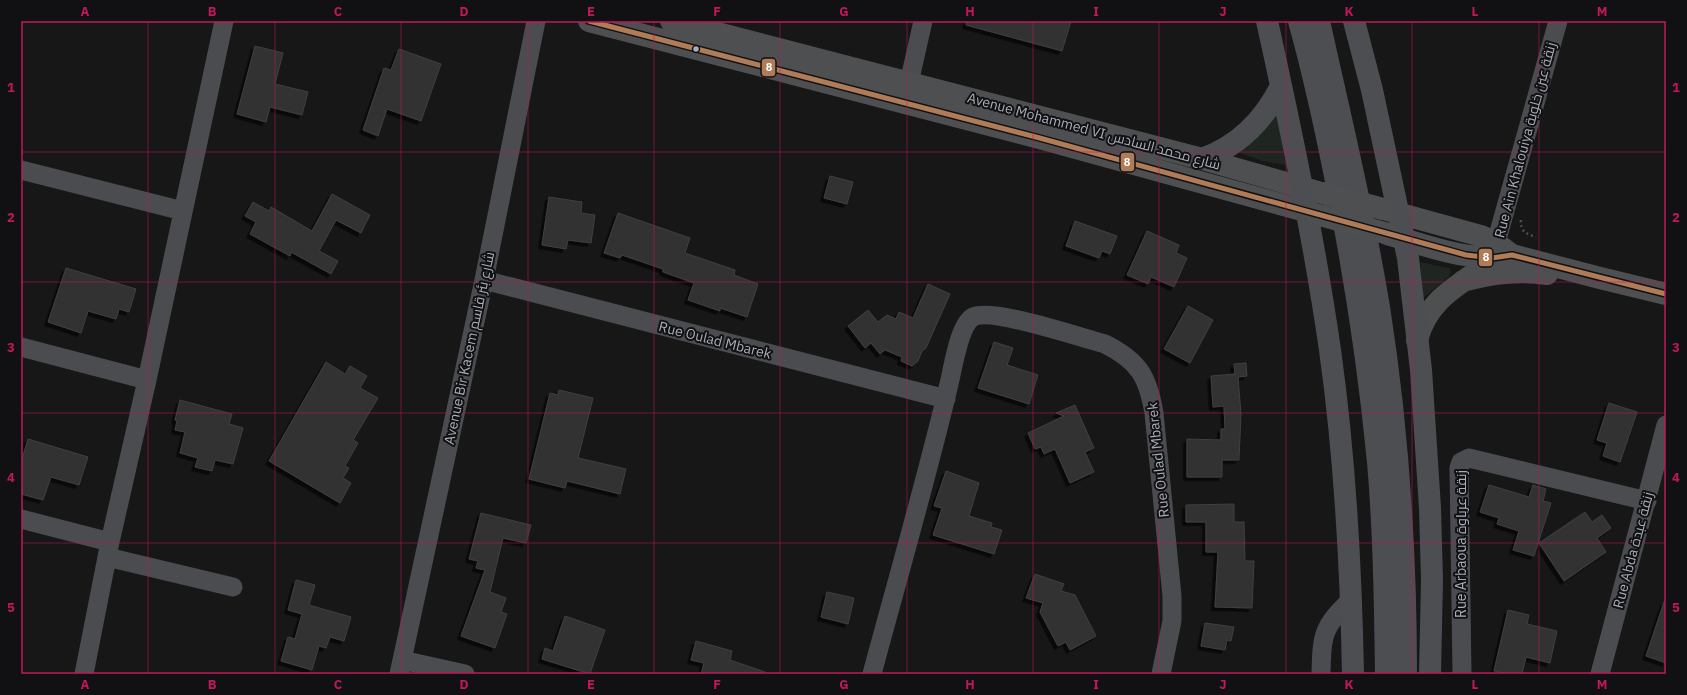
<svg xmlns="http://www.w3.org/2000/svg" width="1687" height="695" viewBox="0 0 1687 695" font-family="'IBM Plex Sans',Cairo,sans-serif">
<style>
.green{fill:#1f2520}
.building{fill:#313132;stroke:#3f4043;filter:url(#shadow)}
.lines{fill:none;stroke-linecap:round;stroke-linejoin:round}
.path{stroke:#4d4e51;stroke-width:2.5;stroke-dasharray:2 3;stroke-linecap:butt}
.minor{stroke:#4b4c4f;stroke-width:19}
.major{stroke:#4d4f51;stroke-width:22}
.highway{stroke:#4d4e51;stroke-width:22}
.major-bridge{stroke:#4d4f51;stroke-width:22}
.bus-1-casing{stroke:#111113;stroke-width:8}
.bus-1{stroke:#b07c57;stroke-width:5}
.grid{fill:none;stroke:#c2185b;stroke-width:1;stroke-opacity:0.55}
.bus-dot{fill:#a8adb7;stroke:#111113;stroke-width:1.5}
.labels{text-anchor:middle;stroke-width:4;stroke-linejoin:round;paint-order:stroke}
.street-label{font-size:14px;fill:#a8adb7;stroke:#111113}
.line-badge{stroke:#111113;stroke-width:1.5}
.badge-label{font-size:11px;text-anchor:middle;font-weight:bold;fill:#fff}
.neatline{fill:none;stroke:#c2185b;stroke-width:1.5}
.grid-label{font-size:13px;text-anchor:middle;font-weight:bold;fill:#c2185b}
</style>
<defs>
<filter id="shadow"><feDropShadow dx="-3.5" dy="3.5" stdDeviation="0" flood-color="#0009"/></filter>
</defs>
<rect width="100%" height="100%" fill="#171717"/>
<!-- green -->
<path class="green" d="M1276,111l10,54 -24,-4 -27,-10z
M1420,262l29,6 2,4 -2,5 -26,21z"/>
<!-- building -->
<path class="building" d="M967,21h104l-9,30 -96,-26z
M255,46l28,7 -8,31 33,8 -6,23 -32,-8 -4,15 -29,-8z
M399,49l42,15 -20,57 -34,-12 -9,27 -15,-6 21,-62 7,2z
M830,176l23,6 -6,22 -23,-6z
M332,194l38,21 -9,18 -25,-13 -17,31 19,10 -7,13 -40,-22 -1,4 -40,-22 6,-12 -11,-6 8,-14 16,9 2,-4 41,24z
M549,197l33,5 -1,11 14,2 -4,28 -23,-3 -2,9 -24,-4z
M618,213l72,25 -5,15 50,17 -1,5 24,9 -11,33 -27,-9v3l-32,-11 6,-17 -31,-11v-3l-41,-14 -2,3 -16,-5z
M1075,221l42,15 -7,18 -8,-3 -3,7 -33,-12z
M1147,231l32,14 -3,8 11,5 -13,29 -23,-10 -3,7 -21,-9z
M66,268l70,21 -7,23 -10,-3 -3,10 -28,-8 -7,22 -33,-11z
M928,284l22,10 -24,54 -4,3 -4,10 -6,5 -11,-5 1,-4 -17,-7 -5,4 -9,-11 -6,5 -17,-22 20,-16 10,12 9,-7 9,4 3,-7 14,6z
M1188,306l25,14 -23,43 -26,-14z
M994,342l19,6 -6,17 31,10 -9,29 -51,-16z
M326,362l19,12 5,-8 17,10 -7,12 18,10 -25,42 5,3 -13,23 4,2 -6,10 8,5 -11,20 -71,-42z
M1246,363l1,13 -9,1 3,37 -2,46h-17v17h-35v-38l34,1v-11h4l-1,-23 -11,1 -2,-31 24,-2 -1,-10z
M559,390l34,8 -15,60 48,11 -6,25 -53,-13 -2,7 -36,-9 21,-86 8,2z
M180,400l52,14 -3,10 14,4 -10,36 -18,-4 -3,11 -17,-4 3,-9 -18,-5 5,-21 -10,-2 2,-9 -2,-1z
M1609,403l28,9 -17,50 -17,-6 4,-13 -10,-3z
M1075,405l19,43 -9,4 9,20 -24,11 -15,-34 -11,5 -3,-7 -6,2 -7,-16 36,-17 -8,-3z
M28,439l60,18 -9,28 -28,-8 -8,23 -22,-6v-31z
M946,471l33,12 -10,33 23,7 -1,4 11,3 -8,24 -61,-19 9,-27 -8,-2z
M1489,485l40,12 4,-12 13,4 -3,12 8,2 -17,53 -21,-6 6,-19 -22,-7 2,-6 -19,-6z
M1234,504v18h10l1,39h9l-2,47 -37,-1 3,-55h-12v-30h-20v-17z
M1585,512l7,10 10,-7 9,13 -14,10 9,14 -42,29 -25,-38z
M481,513l50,12 -5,18 -23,-5 -13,54 16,6 -5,14 6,2 -12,34 -34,-12 24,-66 -9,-2 2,-7 -9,-2z
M1035,574l29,10 -3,7 14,4 21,41 -26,14 -4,-8 -8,4 -18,-34 3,-9 -17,-5z
M296,580l19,5 -6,20 42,12 -7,24 -14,-4 -4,11 -7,-2 -7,24 -31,-9 7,-24 7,2 7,-25 -14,-4z
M827,592l27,6 -6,26 -27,-7z
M1664,602l2,1v60l-20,-7z
M1508,610l21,5 -2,9 30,7 -7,32 -24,-6 -4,17h-13l-15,-3z
M565,616l40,14 -15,44 -48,-15 3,-11 8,3z
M1205,623l29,4 -3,14 -4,-1 -2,10 -24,-4z
M696,641l36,10 -2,9 35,12v2h-64l3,-11 -13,-3z"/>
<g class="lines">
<!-- path -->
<path class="path" d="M1521,220c-1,11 5,14 15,17"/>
<!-- minor -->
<path class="minor" d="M909,83l14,-62
M21,170l162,41
M1492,257l66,-236
M484,280l462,119
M21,347l126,33
M21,519l89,23
M107,557l126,30
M402,660l63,14
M84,674l26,-132 37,-162 77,-359
M399,674l85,-394 52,-259
M872,674c26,-97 54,-193 77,-290 4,-16 10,-59 24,-67 18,-10 109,21 132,27 34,17 43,33 49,69l18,183v25l-11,53
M1321,674c1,-39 1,-47 31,-75
M1462,674l-3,-206 2,-6 8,-4 178,43
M1600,674l66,-249"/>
<!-- major -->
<path class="major" d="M589,21l447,116 287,79
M671,21l531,138 116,33
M1383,209l98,27 15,7 16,12 88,23 66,16
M1387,234c37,11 87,30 125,21
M1463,281c29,-8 54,-11 84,-7
M1417,340c9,-34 30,-48 58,-67"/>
<!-- highway -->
<path class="highway" d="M1267,21c24,109 47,218 63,329 15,107 21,216 23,324
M1299,21c15,54 27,109 38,165 18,91 32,183 41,276 6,70 7,141 8,212
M1319,21c21,95 44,190 60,286 19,121 27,244 27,367
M1354,21l18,69 36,168 13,112 9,138 2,72 -2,94
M1202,159c37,-13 62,-39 79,-73"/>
<!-- major-bridge -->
<path class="major-bridge" d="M1323,193l60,16
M1323,216l62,17"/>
<defs>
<path id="bus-1" d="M589,21l447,116 430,118 26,3 20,-3 154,39"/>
</defs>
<!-- bus-1 casing -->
<use href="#bus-1" class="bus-1-casing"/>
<!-- bus-1 -->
<use href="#bus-1" class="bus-1"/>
</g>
<!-- grid -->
<path class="grid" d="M148,21v653M275,21v653M401,21v653M528,21v653M654,21v653M780,21v653M907,21v653M1033,21v653M1159,21v653M1286,21v653M1412,21v653M1539,21v653M21,152h1645M21,282h1645M21,413h1645M21,543h1645"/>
<!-- markers -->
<circle class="bus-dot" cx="696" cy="49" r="3.5"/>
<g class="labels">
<!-- street labels -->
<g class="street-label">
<text transform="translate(1094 131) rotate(15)" y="5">Avenue Mohammed VI شارع محمد السادس</text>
<text transform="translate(1525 140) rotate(-75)" y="5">Rue Ain Khalouiya زنقة عين خلوية</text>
<text transform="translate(715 340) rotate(14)" y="5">Rue Oulad Mbarek</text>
<text transform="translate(469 348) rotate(-78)" y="5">Avenue Bir Kacem شارع بئر قاسم</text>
<text transform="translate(1158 460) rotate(-96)" y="5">Rue Oulad Mbarek</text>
<text transform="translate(1461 544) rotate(-90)" y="5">Rue Arbaoua زنقة عرباوة</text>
<text transform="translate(1633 550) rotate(-75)" y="5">Rue Abda زنقة عبدة</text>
</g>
</g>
<g class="line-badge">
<rect x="761" y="58" width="15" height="19" rx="4" fill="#b07c57"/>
<rect x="1120" y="152" width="15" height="20" rx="4" fill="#b07c57"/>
<rect x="1478" y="248" width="15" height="19" rx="4" fill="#b07c57"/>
</g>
<g class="badge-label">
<text x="769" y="71">8</text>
<text x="1127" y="166">8</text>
<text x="1486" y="261">8</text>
</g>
<!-- border -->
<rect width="1687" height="695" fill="none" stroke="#111113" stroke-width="44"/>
<rect x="22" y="22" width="1643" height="651" class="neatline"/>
<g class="grid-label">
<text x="85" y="16">A</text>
<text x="212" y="16">B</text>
<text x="338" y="16">C</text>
<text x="464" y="16">D</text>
<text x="591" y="16">E</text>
<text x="717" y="16">F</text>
<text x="844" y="16">G</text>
<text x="970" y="16">H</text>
<text x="1096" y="16">I</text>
<text x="1223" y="16">J</text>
<text x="1349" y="16">K</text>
<text x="1475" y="16">L</text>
<text x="1602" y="16">M</text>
<text x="11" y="92">1</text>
<text x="1676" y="92">1</text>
<text x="11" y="222">2</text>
<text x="1676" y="222">2</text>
<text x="11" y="352">3</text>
<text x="1676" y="352">3</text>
<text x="11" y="482">4</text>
<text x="1676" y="482">4</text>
<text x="11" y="612">5</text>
<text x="1676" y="612">5</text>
<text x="85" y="689">A</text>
<text x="212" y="689">B</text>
<text x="338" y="689">C</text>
<text x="464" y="689">D</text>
<text x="591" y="689">E</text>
<text x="717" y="689">F</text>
<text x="844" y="689">G</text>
<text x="970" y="689">H</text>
<text x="1096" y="689">I</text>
<text x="1223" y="689">J</text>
<text x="1349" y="689">K</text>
<text x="1475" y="689">L</text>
<text x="1602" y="689">M</text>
</g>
</svg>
